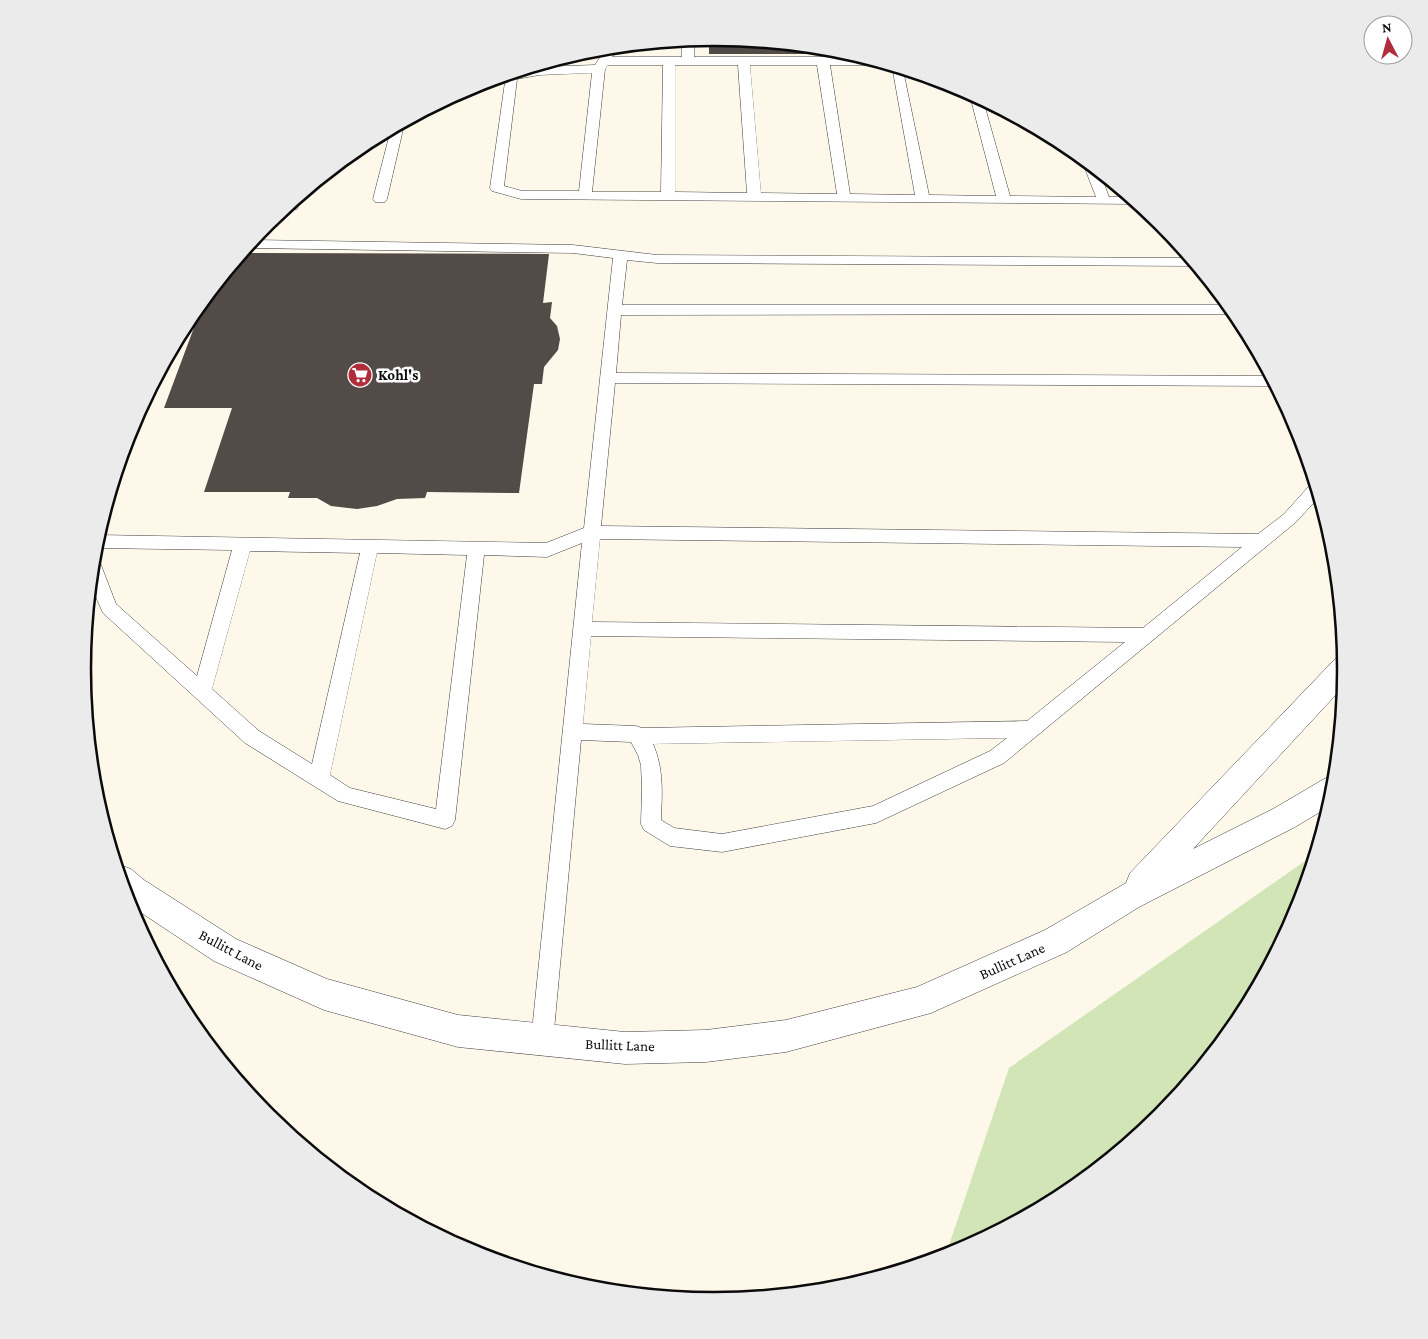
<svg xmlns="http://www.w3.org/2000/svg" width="1428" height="1339" viewBox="0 0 1428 1339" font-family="'Crimson Pro',serif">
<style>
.green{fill:#d1e5b7}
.building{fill:#524b48}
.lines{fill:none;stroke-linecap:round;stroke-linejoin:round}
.lane-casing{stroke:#3e3e3e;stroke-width:1}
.street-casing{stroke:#3e3e3e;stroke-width:1}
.lane{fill:#fff;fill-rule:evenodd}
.street{fill:#fff;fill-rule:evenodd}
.labels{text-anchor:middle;stroke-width:5;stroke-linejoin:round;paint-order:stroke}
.poi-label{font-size:15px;font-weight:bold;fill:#0b0b0b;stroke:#fff;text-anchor:start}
.street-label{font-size:15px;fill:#0b0b0b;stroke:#fff}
.rim{fill:none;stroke:#0b0b0b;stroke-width:2.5}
</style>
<rect width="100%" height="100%" fill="#fdf8ea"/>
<!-- green -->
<path class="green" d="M1315,854l-17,58 -59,109 -78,96 -96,78 -109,58 -11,4 64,-189z"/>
<!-- building -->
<path class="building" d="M709,38l129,12 13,4h-142z
M242,253l307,1 -6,49 9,-1 -2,16 7,8 3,13 -2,11 -14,17 -2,17h-8l-15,109 -92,-1 -2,6 -28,1 -20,7 -20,3 -26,-3 -14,-8h-29l2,-6h-86l28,-84h-68l41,-110z"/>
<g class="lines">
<defs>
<path id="lane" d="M694,40v17h169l18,6 -5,2h-46l20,129 65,1 -23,-129 11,4 26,125 67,1 -26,-100 1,-2 12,6 27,96 86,1 -12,-31 4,-3 12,10 9,24h20l9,7 -617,-5 -29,-8 -2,-3 16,-113 33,-8 56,-2 8,-12v-5l12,-1v6l-3,4h70v-16zM608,65h55l-2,127h-69l13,-123zM675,65h63l9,128 -72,-1zM750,65h67l20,129 -76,-1zM592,73l-13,118h-57l-18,-5 13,-107 22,-4z
M403,123l1,2 -17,74 -2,3h-10l-2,-3 18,-70z
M298,197l3,3 -4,9h-10l-1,-2z
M253,240l320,5 84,10 533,3 6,8 -539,-3 -30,-3 -5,45h607l7,9 -615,1 -5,58 654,3 5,10 -660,-3 -14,143 657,8 26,-20 26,-29 5,-2 4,14 -23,25 -292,241 -128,60 -154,29 -52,-6 -26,-16 -3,-6 1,-36 -1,-23 -3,-10 -7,-13 -50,-2 -28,301 -3,8 -8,3 -8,-3 -3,-8 51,-498 -35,14 -63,-2 -29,265 -3,6 -7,3 -107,-28 -93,-58 -142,-130 -13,-29 3,-25 5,1 3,5 15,39 81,72 35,-126 -136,-2 -2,-2 4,-11 448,8 38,-15 29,-270 -40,-5 -326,-5zM600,539l642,8 -99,81 -551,-6zM250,551l110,2 -48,211 -53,-33 -47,-42zM377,553l90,2 -31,254 -86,-21 -20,-13zM591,636l534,6 -98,79 -385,7 -6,-2 -53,-2zM1007,738l-17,13 -117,55 -151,28 -48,-6 -13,-8c1,-27 3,-51 -8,-76z"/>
<path id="street" d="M1345,655l1,15 -2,16 -151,163 80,-40 51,-30 10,-4 2,1 -6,30 -35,21 -156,80 -72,45 -136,61 -145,39 -80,10 -81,2 -167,-17 -134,-37 -110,-49 -86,-57 -12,-38 4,-1 11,4 13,11 92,59 91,40 131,36 167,17 81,-2 80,-10 131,-33 128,-57 81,-47 4,-10 206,-215z"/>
</defs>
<!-- lane casing -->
<use href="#lane" class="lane-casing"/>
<!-- street casing -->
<use href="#street" class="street-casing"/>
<!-- lane -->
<use href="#lane" class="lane"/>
<!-- street -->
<use href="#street" class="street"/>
</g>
<!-- icons -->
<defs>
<symbol id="supermarket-disc" viewBox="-11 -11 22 22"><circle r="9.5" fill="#b02e3c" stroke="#fff"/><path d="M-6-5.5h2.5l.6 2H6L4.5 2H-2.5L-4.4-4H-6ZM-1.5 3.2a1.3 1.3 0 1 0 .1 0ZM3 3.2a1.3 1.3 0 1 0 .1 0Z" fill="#fff"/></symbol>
</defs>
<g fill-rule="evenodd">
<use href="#supermarket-disc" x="346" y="361" width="28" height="28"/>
</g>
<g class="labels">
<!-- poi labels -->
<g class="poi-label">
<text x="378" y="380">Kohl's</text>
</g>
<!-- street labels -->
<g class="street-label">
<text transform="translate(231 950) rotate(28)" y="5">Bullitt Lane</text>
<text transform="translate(1012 961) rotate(-24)" y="5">Bullitt Lane</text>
<text transform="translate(620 1045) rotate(2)" y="5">Bullitt Lane</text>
</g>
</g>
<!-- crop -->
<path d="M0 0H1428V1339H0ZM91 669a623 623 0 1 1 1246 0a623 623 0 1 1-1246 0Z" fill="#ebebeb" fill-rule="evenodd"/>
<path class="rim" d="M91 669a623 623 0 1 1 1246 0a623 623 0 1 1-1246 0Z"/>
<!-- north arrow -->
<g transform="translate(1388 40) rotate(354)"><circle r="24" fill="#ffffff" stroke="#9d9d9d"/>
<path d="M0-4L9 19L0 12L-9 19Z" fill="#b02e3c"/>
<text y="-8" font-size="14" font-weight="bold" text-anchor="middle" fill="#0b0b0b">N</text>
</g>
</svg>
